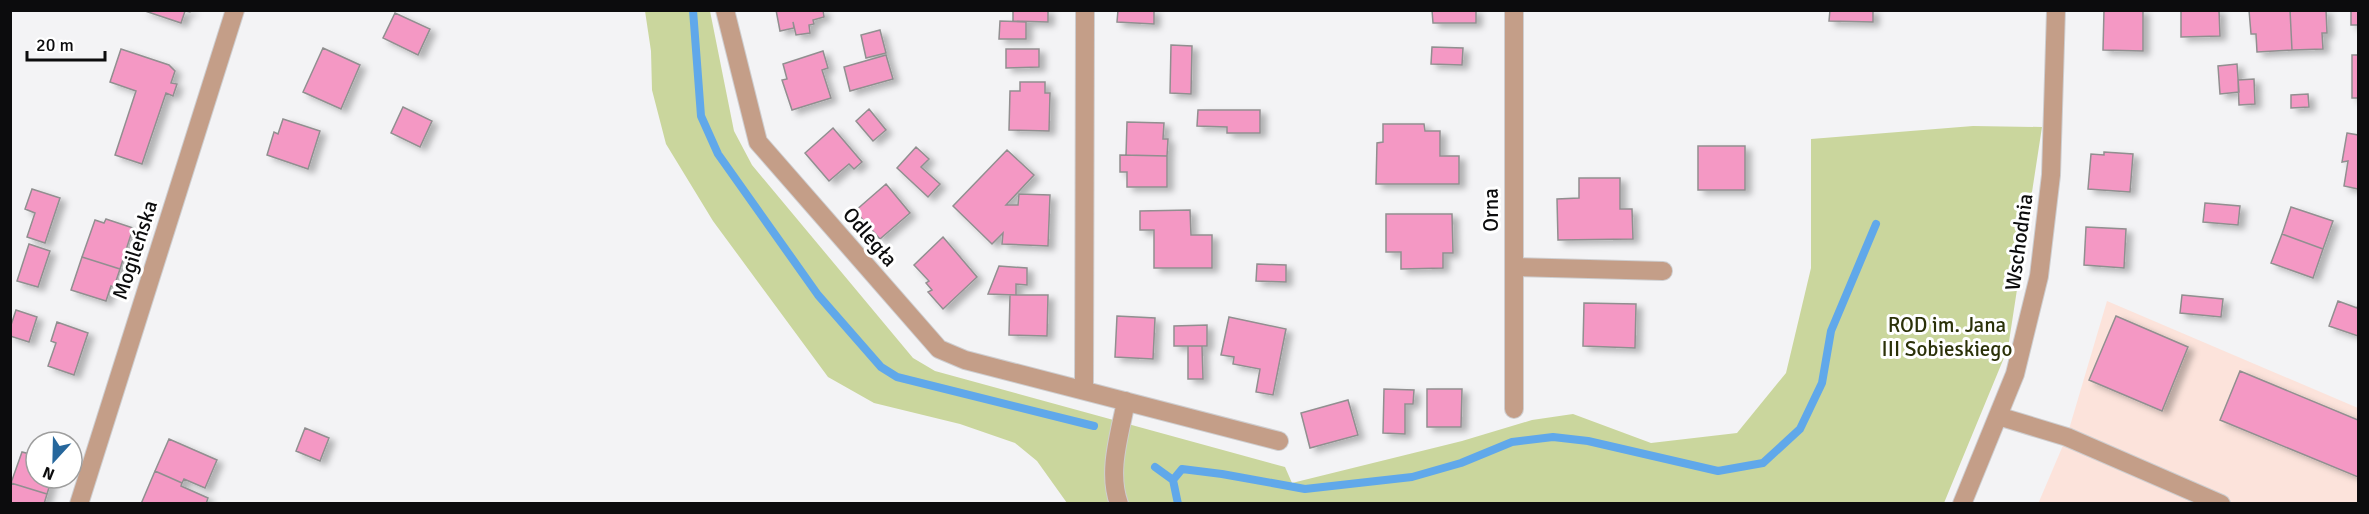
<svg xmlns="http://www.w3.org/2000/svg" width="2369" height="514" viewBox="0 0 2369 514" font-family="Signika,sans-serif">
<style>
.industrial{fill:#fce3db}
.green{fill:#cad69d}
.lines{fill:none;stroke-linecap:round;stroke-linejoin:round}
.stream{stroke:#60a8ea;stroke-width:8}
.building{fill:#f498c4;stroke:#918f90;stroke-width:1.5;filter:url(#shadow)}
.minor-casing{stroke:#ceced0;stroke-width:20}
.minor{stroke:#c49e88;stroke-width:18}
.labels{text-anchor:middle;stroke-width:6;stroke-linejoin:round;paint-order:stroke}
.street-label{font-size:21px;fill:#0c0c0d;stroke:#fff}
.park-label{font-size:21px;fill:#2b3108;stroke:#fff}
</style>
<defs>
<filter id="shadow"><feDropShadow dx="6" dy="4" stdDeviation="3" flood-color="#0004"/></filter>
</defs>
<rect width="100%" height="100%" fill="#f3f3f5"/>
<!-- industrial -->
<path class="industrial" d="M2107,301l251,107v95l-320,1 29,-68z"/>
<!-- green -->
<path class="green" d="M645,11h65l24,120 18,34 161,193 22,13 350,96 7,16 170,-42 70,-21 41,-6 78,29 86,-10 49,-60 25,-105v-129l162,-13 69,1 -34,221 -64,155h-877l-30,-42 -22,-18 -55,-19 -86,-21 -46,-26 -115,-156 -47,-77 -14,-54 -1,-39z"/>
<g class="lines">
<!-- stream -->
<path class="stream" d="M693,10l8,106 17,38 100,141 63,72 16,10 197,49
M1155,467l18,13 5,24
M1173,480l9,-11 40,5 83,15 107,-12 49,-14 51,-21 41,-5 35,4 130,30 45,-8 37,-34 22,-46 9,-52 45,-107"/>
</g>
<!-- building -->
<path class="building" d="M142,10h49l-1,2 -5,-1 -4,12z
M776,10h47l1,7 -11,3 1,4 -5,1 1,8 -14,2 -3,-13 1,6 -14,3z
M1013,10h35v12l-35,-1z
M1118,10h36v14l-37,-2z
M1432,10h44v13h-43z
M1830,10h43v12l-44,-1z
M2104,10h39v41l-40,-1z
M2181,10h38l1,26 -39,1z
M2249,10h41l2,40 -35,2 -1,-18h-5z
M2290,10h36l1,23h-5l1,16 -31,1z
M2351,10h7v15h-7z
M395,13l35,16 -12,26 -35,-17z
M1000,21l26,1v17h-27z
M880,30l6,23 -20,5 -5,-23z
M1171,45l21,1 -1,48 -21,-1z
M1432,47l31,1 -1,17 -31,-1z
M323,48l37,17 -19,44 -38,-17z
M121,49l48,16 6,6 -4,12 6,1 -4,12 -7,-3 -24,71 -27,-9 21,-64 -26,-9z
M1006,49h33v18l-33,1z
M823,51l5,17 -6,2 9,28 -39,12 -10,-30 5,-1 -4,-15z
M886,55l7,24 -43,12 -6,-24z
M2352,55h6v43h-6z
M2237,64l2,28 -19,2 -2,-28z
M2254,79l1,25 -16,1 -1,-25z
M1020,82h25v11h5l-1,38 -40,-1 1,-39h10z
M2308,94l1,13 -18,1v-13z
M403,107l29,14 -12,26 -29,-14z
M869,109l17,21 -13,11 -17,-20z
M1198,110h62v23h-33v-6l-30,-1z
M283,119l37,12 -12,38 -41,-14 7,-23 4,2z
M1127,122l37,1 -1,16h5l-1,17 -41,-1z
M1383,124h41l1,7h15v25h19v28h-83l1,-41 6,-1z
M833,128l29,34 -8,7 -5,-5 -20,17 -24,-28z
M2347,133l11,2v54l-14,-3 4,-25 -6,1z
M1698,146h47v44h-47z
M916,147l13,12 -8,8 19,17 -12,13 -31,-29z
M1007,150l27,25 -28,30h12l1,-11 31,1 -2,51 -46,-2 1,-11 -11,11 -39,-38z
M2104,152l29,2 -3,38 -42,-3 3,-35 13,1z
M1120,155l47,1v31h-40v-15h-7z
M1579,178h41v31h12l1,30 -75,1 -1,-41 22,-1z
M886,184l24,29 -30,26 -25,-28z
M32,189l28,9 -15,45 -18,-6 8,-24 -10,-4z
M2205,203l35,3 -2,19 -35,-3z
M2291,207l42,14 -10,28 -41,-15z
M1190,210l1,25h21v33h-58v-38h-14v-19z
M1386,214h66l1,39h-10v15l-42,1v-17h-15z
M106,219l27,9 -13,41 -38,-12 13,-37 9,3z
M2086,227l40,2 -2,39 -40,-3z
M2282,234l41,15 -10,29 -42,-15z
M943,237l34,40 -34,32 -15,-17 4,-2 -6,-7 3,-2 -15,-16z
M29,244l21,7 -12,36 -21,-6z
M82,257l38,12 -6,18 -3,-1 -5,15 -35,-11z
M1257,264l29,1v17l-30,-1z
M999,266l28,2v17l-11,-1v11l-28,-1z
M1010,295h38l-1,41 -38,-1z
M2182,295l41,4 -2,18 -41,-4z
M2338,301l19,7 1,-3v31l-29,-10z
M1584,303l52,1 -1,44 -52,-2z
M16,310l21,7 -8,25 -19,-6v-8z
M1117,316l38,2 -2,41 -38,-2z
M2116,316l72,31 -26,64 -73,-31z
M1229,317l57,12 -13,66 -17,-3 4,-23 -27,-5 1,-7 -13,-2z
M57,322l31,11 -14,42 -26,-9 8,-23 -5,-2z
M1207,325v21h-33v-20z
M1188,346h14l1,33h-15z
M2240,371l118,49v57l-138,-57z
M1384,389l30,1 -1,14h-8v30l-22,-1z
M1427,389h35l-1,38h-34z
M1348,400l10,35 -48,13 -9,-35z
M305,428l24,10 -9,23 -24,-10z
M169,439l48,21 -12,28 -21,-9 -2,4 -27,-12z
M34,442l2,1v35h16l-5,16 -36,-11 11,-31 8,2z
M155,471l27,12 -1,3 27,12 -2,6h-65z
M11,483l36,11 -3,10h-34z"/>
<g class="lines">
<defs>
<path id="minor" d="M725,10l33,132 181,207 26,11 314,81
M1514,267l149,4
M1084,390l1,-380
M1514,409v-399
M1998,416l69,21 154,67
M79,504l156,-494
M1119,504c-12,-33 1,-70 7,-103
M1962,504l53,-130 24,-98 12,-101 5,-165"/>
</defs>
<!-- minor casing -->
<use href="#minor" class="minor-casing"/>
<!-- minor -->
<use href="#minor" class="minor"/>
</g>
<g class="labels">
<!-- street labels -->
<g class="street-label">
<text transform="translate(1491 210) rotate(-90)" y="7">Orna</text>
<text transform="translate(870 237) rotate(49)" y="7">Odległa</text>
<text transform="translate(2019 242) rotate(-82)" y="7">Wschodnia</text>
<text transform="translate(135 250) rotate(-72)" y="7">Mogileńska</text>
</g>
<!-- park labels -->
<g class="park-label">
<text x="1947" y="332">ROD im. Jana<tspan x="1947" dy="24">III Sobieskiego</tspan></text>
</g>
</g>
<!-- border -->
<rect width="2369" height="514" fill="none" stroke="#0c0c0d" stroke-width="24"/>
<!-- north arrow -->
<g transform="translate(54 460) rotate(202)"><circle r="28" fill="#ffffff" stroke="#9e9e9e" stroke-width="1.5"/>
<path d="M0-4.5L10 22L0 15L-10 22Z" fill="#26679c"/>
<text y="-9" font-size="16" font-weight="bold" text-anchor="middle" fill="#0c0c0d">N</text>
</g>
<!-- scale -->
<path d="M27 51v9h78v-9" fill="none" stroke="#0c0c0d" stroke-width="3"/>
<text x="36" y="51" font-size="18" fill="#0c0c0d" stroke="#ffffff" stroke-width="4.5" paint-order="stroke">20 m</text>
</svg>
